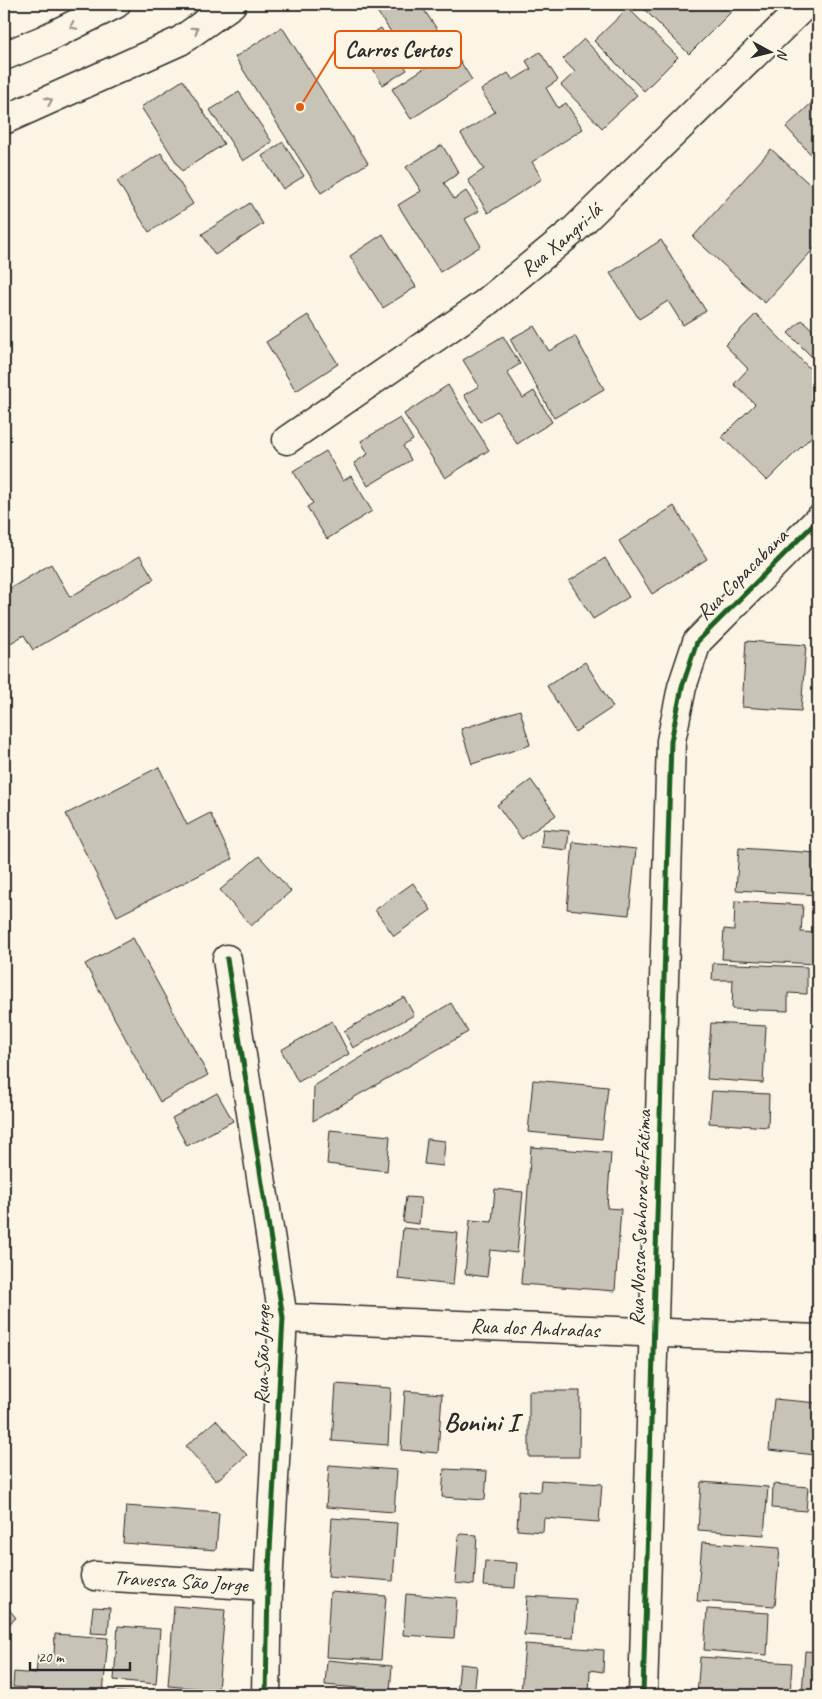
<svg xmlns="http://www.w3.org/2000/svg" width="822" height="1699" viewBox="0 0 822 1699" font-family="Caveat,sans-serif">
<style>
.building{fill:#c8c3b7;stroke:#2b2b2b}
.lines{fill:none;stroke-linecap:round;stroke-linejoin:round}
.street-casing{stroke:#2b2b2b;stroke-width:31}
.secondary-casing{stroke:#2b2b2b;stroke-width:31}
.street{stroke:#fcf5e5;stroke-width:28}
.secondary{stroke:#fcf5e5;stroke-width:28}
.cycleway-casing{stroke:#fcf5e5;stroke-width:8}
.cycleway{stroke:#1b5e20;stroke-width:5}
.oneway{stroke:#949088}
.labels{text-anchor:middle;stroke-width:4;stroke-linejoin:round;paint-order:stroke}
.street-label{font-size:21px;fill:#2b2b2b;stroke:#fcf5e5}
.district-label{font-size:26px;font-weight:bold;fill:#2b2b2b;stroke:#fcf5e5}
.leader{fill:none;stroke:#e8590c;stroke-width:2}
.callout-dot{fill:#e8590c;stroke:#fcf5e5;stroke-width:2}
.callout{fill:#fcf5e5;stroke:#e8590c;stroke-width:2}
.callout-label{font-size:22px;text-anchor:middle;font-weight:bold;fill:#2b2b2b}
</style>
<rect width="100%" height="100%" fill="#fcf5e5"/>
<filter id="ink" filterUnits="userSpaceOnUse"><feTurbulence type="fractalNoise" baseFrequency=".02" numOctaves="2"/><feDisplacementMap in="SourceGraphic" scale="10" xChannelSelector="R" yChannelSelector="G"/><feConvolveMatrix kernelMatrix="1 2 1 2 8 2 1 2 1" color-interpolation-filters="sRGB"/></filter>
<g filter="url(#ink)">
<!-- building -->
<path class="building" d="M372,4h48l25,37 -33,22z
M639,4h100l-50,50z
M628,8l50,49 -34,34 -50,-50z
M282,27l86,136 -47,30 -86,-136z
M381,28l26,42 -24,15 -26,-42z
M584,39l53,56 -35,33 -41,-43 14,-13 -12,-13z
M453,50l19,30 -61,39 -19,-30z
M540,52l18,28 -12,8 12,20 8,-5 17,26 -51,33 10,17 -54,34 -20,-33 16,-11 -23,-35 34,-22 -14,-22 27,-17 5,7 18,-11 -5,-8z
M183,80l41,64 -42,27 -41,-64z
M239,92l33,50 -29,19 -33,-51z
M818,97v61l-2,2 -30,-33z
M283,142l21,34 -21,13 -21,-33z
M442,145l17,28 -15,10 10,16 12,-8 13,20 -14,8 16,27 -41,26 -42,-67 23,-14 -15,-24z
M771,149l47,43v52l-53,59 -72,-66z
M161,153l32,51 -44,28 -32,-51z
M250,203l13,21 -48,31 -13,-21z
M383,234l33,53 -33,21 -33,-52z
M661,240l45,71 -23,14 -15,-24 -29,18 -29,-46z
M756,314l62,63v53l-51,51 -45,-44 33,-33 -21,-20 14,-15 -23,-24z
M308,315l30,49 -42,27 -30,-49z
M802,320l13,12 3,-2v33l-30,-30z
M534,326l15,25 26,-15 29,53 -50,29 -44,-79z
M503,336l17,28 -13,8 16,26 11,-7 18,31 -35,22 -20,-33 -17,11 -16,-27 15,-9 -16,-26z
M448,385l41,65 -44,28 -41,-64z
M400,418l13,22 -10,6 8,14 -43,26 -14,-23 14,-9 -7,-13z
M326,451l17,30 8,-5 21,35 -45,28 -20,-32 6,-4 -20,-32z
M674,506l33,53 -55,35 -33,-53z
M140,556l14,23 -121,71 -9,-15 -20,12v-55l47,-28 19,33z
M605,558l24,39 -36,22 -24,-38z
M746,641l60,4 -5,66 -59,-4z
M585,662l28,45 -38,25 -28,-46z
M520,710l10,35 -58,19 -11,-35z
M159,767l28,58 23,-12 22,46 -115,57 -51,-102z
M531,780l25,35 -34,24 -25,-34z
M543,829l26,2 -2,19 -26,-3z
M573,842l63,7 -7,66 -62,-6z
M739,848l79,5v42l-82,-5z
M259,856l32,35 -40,35 -31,-36z
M413,883l18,27 -37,26 -19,-26z
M735,901l68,4 -2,27 17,1 -2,31 -94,-5 2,-30 10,1z
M133,938l75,137 -48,27 -75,-138z
M713,963l94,4v27l-19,-1v18l-56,-2 1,-29h-21z
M404,997l10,18 -61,33 -9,-17z
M451,1003l17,29 -155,89 1,-35z
M332,1021l17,33 -51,28 -17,-32z
M711,1023l55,3 -3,57 -56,-4z
M533,1080l75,7 -6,52 -74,-7z
M816,1083h2v67h-6z
M712,1091l57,3 -1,33 -59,-4z
M217,1093l16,28 -46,25 -15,-28z
M330,1130l60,6 -3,35 -60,-7z
M427,1139l18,2 -2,25 -19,-2z
M531,1147l80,6 -4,55 14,1 -6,82 -94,-7z
M495,1189l28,3 -6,61 -27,-3 -3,27 -22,-3 5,-54 22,2z
M406,1197l15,1 -2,26 -16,-2z
M403,1228l55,5 -5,52 -55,-6z
M336,1384l55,4 -3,57 -56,-4z
M405,1391l37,3 -4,59 -37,-3z
M529,1391h51l-1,66h-50z
M774,1399l44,4 -2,52 -47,-5z
M216,1420l31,35 -31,26 -30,-35z
M329,1465l68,5 -3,42 -68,-5z
M444,1469l43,2 -2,29 -43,-3z
M541,1480l61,4 -3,38 -55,-4 -1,14 -26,-2 2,-40 21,2z
M701,1482l67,5 -4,48 -66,-5z
M773,1484l35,3 -2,24 -34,-3z
M126,1506l93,7 -3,37 -93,-7z
M332,1518l65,5 -4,58 -65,-5z
M459,1534l18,1 -3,50 -19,-2z
M702,1542l78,6 -5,58 -78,-5z
M485,1561l32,2 -2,25 -32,-2z
M330,1592l56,4 -5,64 -55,-3z
M406,1594l51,4 -3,40 -51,-3z
M527,1596l49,3 -3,39 -49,-3z
M4,1603l12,15 -12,10z
M174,1606l51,4 -7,80 -50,-4z
M93,1607l17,1 -2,26 -18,-1z
M707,1609l62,4 -2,42 -63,-5z
M118,1626l42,3 -4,55 -42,-4z
M55,1634l53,4 -5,56 -90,-7 1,-15 22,2 2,-20 16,1z
M525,1644l79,6 -1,22 -13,-2 -1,25 -68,-3z
M805,1651l13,1v43h-16z
M700,1657l92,6 -2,32h-93z
M327,1660l65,6 -2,25 -65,-6z
M460,1664l17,2 -3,29h-17z
M117,1692l42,3h-42z"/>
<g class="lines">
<defs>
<g id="street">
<path id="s1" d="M287,440l197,-136 90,-74 232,-226"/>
<path d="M227,959l56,359 -15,268 -2,109"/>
<path id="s2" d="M283,1318l535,21"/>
<path id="s3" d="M95,1576l173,10"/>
<path d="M643,1695l28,-954 11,-54 15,-45 121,-122"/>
</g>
<path id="secondary" d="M4,56l39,-16 73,-36
M4,120l176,-79 52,-37"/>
</defs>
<!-- street casing -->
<use href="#street" class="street-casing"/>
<!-- secondary casing -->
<use href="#secondary" class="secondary-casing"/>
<!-- street -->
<use href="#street" class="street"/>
<!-- secondary -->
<use href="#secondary" class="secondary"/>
<defs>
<path id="cycleway" d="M227,959l56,359 -15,268 -2,109
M643,1695l28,-954 11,-54 15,-45 121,-122"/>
</defs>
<!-- cycleway casing -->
<use href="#cycleway" class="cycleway-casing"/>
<!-- cycleway -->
<use href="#cycleway" class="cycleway"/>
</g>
<!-- one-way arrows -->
<defs><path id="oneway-chevron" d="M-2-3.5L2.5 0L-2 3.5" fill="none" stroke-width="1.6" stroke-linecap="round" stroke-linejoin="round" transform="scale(1.25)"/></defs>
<g class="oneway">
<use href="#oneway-chevron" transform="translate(73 26) rotate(153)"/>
<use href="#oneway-chevron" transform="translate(195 30) rotate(-35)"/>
<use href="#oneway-chevron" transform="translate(49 101) rotate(-23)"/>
</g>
</g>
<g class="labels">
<!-- street labels -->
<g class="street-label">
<text dy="7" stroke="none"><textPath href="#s1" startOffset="340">Rua Xangri-lá</textPath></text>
<text transform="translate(742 574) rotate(-45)" y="7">Rua Copacabana</text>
<text transform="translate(640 1218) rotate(-88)" y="7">Rua Nossa Senhora de Fátima</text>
<text dy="7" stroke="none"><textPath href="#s2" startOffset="252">Rua dos Andradas</textPath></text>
<text transform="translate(262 1355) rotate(-89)" y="7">Rua São Jorge</text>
<text dy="7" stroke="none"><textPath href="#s3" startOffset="86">Travessa São Jorge</textPath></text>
</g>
<!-- district labels -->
<g class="district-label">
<text x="481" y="1431">Bonini I</text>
</g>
</g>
<!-- callouts -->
<path class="leader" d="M300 107L335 50"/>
<circle class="callout-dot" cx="300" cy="107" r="5"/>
<rect class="callout" x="335" y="31" width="126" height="37" rx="5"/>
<g class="callout-label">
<text x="398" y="57">Carros Certos</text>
</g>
<!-- margin -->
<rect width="822" height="1699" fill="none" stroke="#fcf5e5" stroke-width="20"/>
<rect x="10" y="10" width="802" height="1679" fill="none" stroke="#2b2b2b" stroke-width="2" filter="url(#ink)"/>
<!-- north arrow -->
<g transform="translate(770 52) rotate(97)" stroke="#fcf5e5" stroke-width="4" paint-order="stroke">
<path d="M0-4L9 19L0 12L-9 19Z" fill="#2b2b2b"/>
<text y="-8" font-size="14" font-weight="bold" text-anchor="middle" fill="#2b2b2b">N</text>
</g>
<!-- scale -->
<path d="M30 1662v8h100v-8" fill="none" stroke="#2b2b2b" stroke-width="2.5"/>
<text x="38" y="1662" font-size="15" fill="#2b2b2b" stroke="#fcf5e5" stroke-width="4" paint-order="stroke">20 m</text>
</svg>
